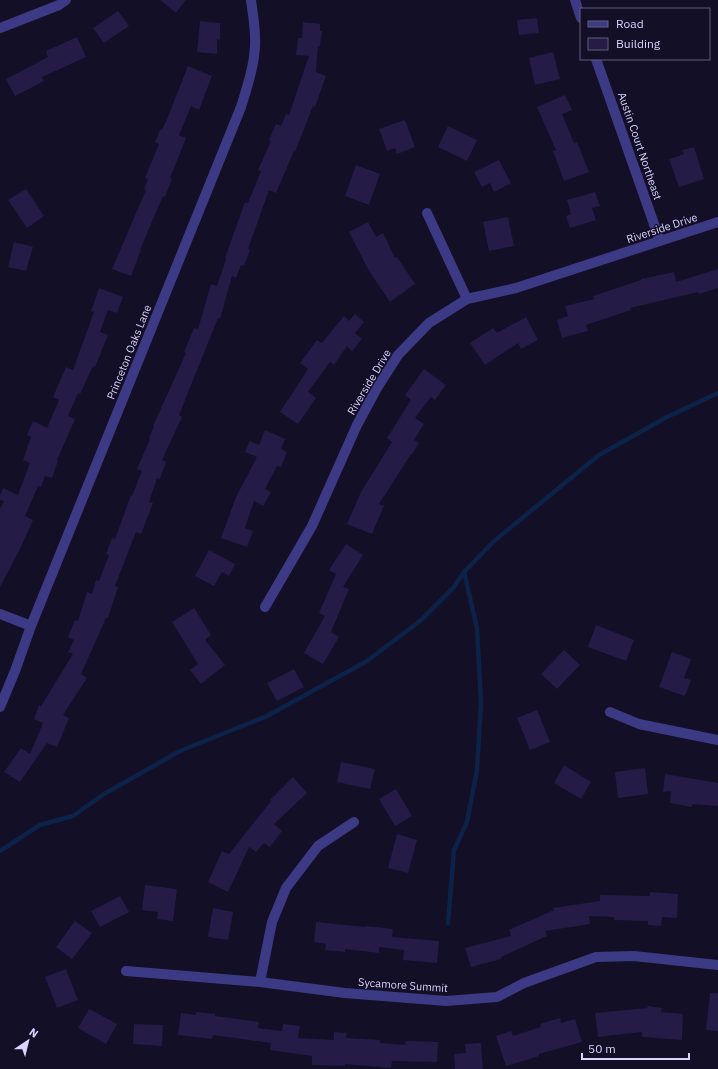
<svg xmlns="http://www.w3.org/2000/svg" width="718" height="1069" viewBox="0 0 718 1069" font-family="'IBM Plex Sans',sans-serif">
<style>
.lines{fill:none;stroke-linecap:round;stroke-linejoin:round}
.stream{stroke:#0c2248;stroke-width:4.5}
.building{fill:#241b47}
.minor{stroke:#3d3a85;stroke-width:10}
.labels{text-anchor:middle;stroke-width:3;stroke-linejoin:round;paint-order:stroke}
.street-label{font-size:11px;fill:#d9d4ff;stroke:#130f26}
</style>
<rect width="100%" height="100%" fill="#130f26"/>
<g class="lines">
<!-- stream -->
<path class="stream" d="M0,851l40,-26 33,-9 31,-22 76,-43 87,-35 100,-55 53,-40 33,-33 11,-16 29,-30 106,-87 68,-38 51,-24
M448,923l6,-73 13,-28 10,-52 4,-67 -4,-75 -13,-56"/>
</g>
<!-- building -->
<path class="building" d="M160,0h26l-10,13z
M118,11l11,15 -25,17 -11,-15z
M537,18l2,15 -20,2 -2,-15z
M200,21l20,2v17l-3,-1v15l-20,-2z
M303,22l17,2v7h2l-2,15h-2l-2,26 10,4 -11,31 -2,-1 -18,46 -1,-1 -18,42 -7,-3 -21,59 2,1 -6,16 -3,-1 -5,13 -4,-2 -12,43 -2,-1 -39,97 3,2 -20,43 4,2 -6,17 -3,-1 -8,24 4,1 -12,31 -5,-2 -21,54 3,1 -10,31h-2l-25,56 6,4 -24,37 6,3 -12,29 -10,-4 -27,39 -16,-10 17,-24 9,6 13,-31 -9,-4 5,-14 2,1 32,-52 -5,-2 6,-12 -6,-3 7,-17 3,1 9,-29 5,2 4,-14 3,1 10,-26 -3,-1 6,-16 3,1 16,-44 1,1 10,-25 -5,-2 13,-30 -1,-1 5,-12h-1l33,-73 -2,-1 10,-24 4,1 13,-45 6,2 9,-27 -1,-1 20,-56 3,1 13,-32 -3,-1 13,-29 -2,-1 7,-16 5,2 5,-12 3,1 20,-59 -13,-1 2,-17h4z
M77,37l9,20 -44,20 2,4 -29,15 -9,-17 42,-22 -2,-6z
M553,52l7,27 -25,6 -6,-27z
M188,66l24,10 -13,34 -8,-4 -12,29 7,3 -16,40 2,1 -7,18 -2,-1 -23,54h1l-10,26 -19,-7 34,-79 -2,-1 4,-10 -3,-1 14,-34 -4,-2 5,-12h2l5,-11z
M565,95l7,15 -10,4 12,29 3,-1 12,30 -25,9 -11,-30 3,-1 -19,-43z
M405,120l10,27 -18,7 -2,-6 -8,3 -8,-22z
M448,126l29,14 -10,21 -29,-14z
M694,147l10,32 -25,8 -10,-28 15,-5 -2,-4z
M499,160l12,23 -17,9 -4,-9 -8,4 -8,-15z
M356,165l24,9 -11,31 -24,-9z
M26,189l18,27 -17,12 -19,-28z
M595,192l5,14 -8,2 4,12 -26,8 -4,-12 5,-2 -4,-14z
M508,217l6,29 -25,5 -6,-29z
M368,222l8,15 7,-4 12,25 2,-1 18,27 -25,18 -21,-31 -20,-39z
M14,242l19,5 -7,24 -18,-4z
M718,269v19l-19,6 -1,-2 -68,16 1,2 -45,15 2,6 -26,7 -5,-18 11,-4 -3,-10 29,-7 -1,-3 48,-16v-1l33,-7 2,10z
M99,288l24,9 -6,16 -9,-3 -8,22 8,3 -13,32 -2,-1 -13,28 -2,-1 -10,23 7,3 -18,41 1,1 -6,17 -7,-2 -4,11 -3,-1 -13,30 8,4 -13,29 -20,38v-78l4,-8 -4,-1v-5l3,-7 15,7 12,-32 -7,-3 8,-23 -4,-2 6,-14 14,7 12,-28 -6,-3 13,-30 7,3 21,-58 -3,-1z
M355,314l9,8 -9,11 7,6 -10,12 -5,-5 -13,19 -4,-3 -22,30 8,6 -18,26 -18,-12 28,-43 -8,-6 17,-23 5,3 22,-27 5,5z
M526,317l12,23 -17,9 -3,-6 -33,22 -15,-22 23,-15 4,5z
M424,369l22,16 -11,15 -4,-3 -16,21 9,6 -10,16 5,3 -7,11h-1l-32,50 5,2 -12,28 -25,-10 14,-32 31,-50 -5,-4 24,-38 -6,-5z
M265,430l20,9 -4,10 6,3 -6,15 -4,-1 -12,23 6,3 -8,14 -9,-5 -9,27 8,3 -6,16 -26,-9 15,-41 21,-40 -12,-5 5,-11 9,4z
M346,544l17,11 -20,32 6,2 -18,43 8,5 -16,27 -19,-11 22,-39 -1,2 -6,-3 17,-39 -7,-4z
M209,550l26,14 -6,12 -7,-4 -8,14 -19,-10z
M194,608l17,27 -6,5 20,25 -24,19 -11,-14 8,-6 -26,-42z
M596,625l38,15 -8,21 -38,-14z
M564,650l16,15 -23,24 -16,-15z
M672,652l19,7 -7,19 7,2 -6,16 -26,-9z
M294,669l10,18 -27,14 -10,-18z
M537,710l13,32 -20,8 -13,-32z
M341,762l34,7 -5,20 -33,-7z
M564,765l27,17 -10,17 -27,-16z
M645,768l3,26 -30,4 -3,-26z
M665,774l53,9v23l-26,-2v3l-22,-4 1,-12 -8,1z
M293,777l14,16 -33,31 8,7 -12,16 -6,-4 -8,9 -7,-5 -21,45 -20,-10 14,-31 7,3 42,-53 -1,-1z
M396,789l16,27 -17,10 -16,-27z
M397,834l20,6 -9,33 -20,-5z
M145,885l32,4 -4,32 -16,-2 1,-7 -16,-2z
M650,892l28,2 -1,24 -15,-1 -1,9 -13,-1v-4l-34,-1v-3l-25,-1 1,8 -45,7 2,5 -46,21v2l-30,8 -6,-19 46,-12 -2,-6 45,-20 -1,-2 47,-7v-6l50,1z
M120,896l9,16 -29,15 -9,-16z
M213,908l20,4 -5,28 -20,-3z
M75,921l17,12 -20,26 -16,-12z
M316,922l49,5 1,-1 27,3 -1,8 47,4 -2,22 -34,-3 1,-10 -25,-3v6l-34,-4v3l-20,-2 1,-6 -12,-2z
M66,969l12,31 -21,8 -12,-31z
M710,993h8v38l-12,-1z
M648,1006l14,2 -1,4 22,2 -1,26 -40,-3v-5l-44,5 -3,-24 52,-5z
M89,1009l28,15 -11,20 -28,-16z
M196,1012l19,2v2l44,6 -1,6 24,3 1,-7 17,2 -2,12 36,2v-8l13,1 -1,5 34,2v3l25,2 1,-4 32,1 -1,20 -45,-1 -1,7 -46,-4v2l-33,-1v-9l-42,-6 1,-7 -58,-8 -1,4 -34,-4 3,-22 15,2z
M560,1018l1,5 14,-4 7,23 -43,12v2l-33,10 -10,-30 15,-5 2,5 28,-9 -1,-3z
M134,1024l29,1 -1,21 -29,-2z
M481,1043l2,26h-28l-1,-15 12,-1 -1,-9z"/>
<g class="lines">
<!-- minor -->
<path class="minor" d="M575,0l6,18
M0,28l59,-23 7,-5
M596,59l64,182
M427,213l40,86
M265,607l47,-81 45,-101 20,-37 21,-33 31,-32 38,-24 49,-11 202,-66
M0,614l31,12
M0,707l15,-36 16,-45 210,-519c6,-20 13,-40 14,-61 1,-15 -2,-31 -4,-46
M610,712l29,12 49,10 30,6
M126,971l134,11 85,11 101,8 51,-4 27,-14 72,-26 38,-1 84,9
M260,982l12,-60 14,-34 32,-42 36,-24"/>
</g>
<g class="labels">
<!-- street labels -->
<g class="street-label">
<text transform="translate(640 146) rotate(71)" y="4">Austin Court Northeast</text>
<text transform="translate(662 228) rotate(-18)" y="4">Riverside Drive</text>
<text transform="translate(129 352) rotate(-68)" y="4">Princeton Oaks Lane</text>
<text transform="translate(369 382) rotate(-59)" y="4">Riverside Drive</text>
<text transform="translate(403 985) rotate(4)" y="4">Sycamore Summit</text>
</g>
</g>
<!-- legend -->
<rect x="580" y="8" width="130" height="52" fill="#130f26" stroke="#625e7d"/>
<rect x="588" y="21" width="20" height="6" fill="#3d3a85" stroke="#625e7d"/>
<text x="616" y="28" font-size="12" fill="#d9d4ff">Road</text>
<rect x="588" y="38" width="20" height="12" fill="#241b47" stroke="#625e7d"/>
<text x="616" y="48" font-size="12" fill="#d9d4ff">Building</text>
<!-- north arrow -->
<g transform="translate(28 1041) rotate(35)" stroke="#130f26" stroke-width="3" paint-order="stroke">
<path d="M0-3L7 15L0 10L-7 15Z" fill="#d9d4ff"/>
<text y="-6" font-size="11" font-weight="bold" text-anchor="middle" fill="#d9d4ff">N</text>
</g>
<!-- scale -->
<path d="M582 1053v6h107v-6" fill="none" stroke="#d9d4ff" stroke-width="2"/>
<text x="588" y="1053" font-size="12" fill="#d9d4ff" stroke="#130f26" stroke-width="3" paint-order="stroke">50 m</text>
</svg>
